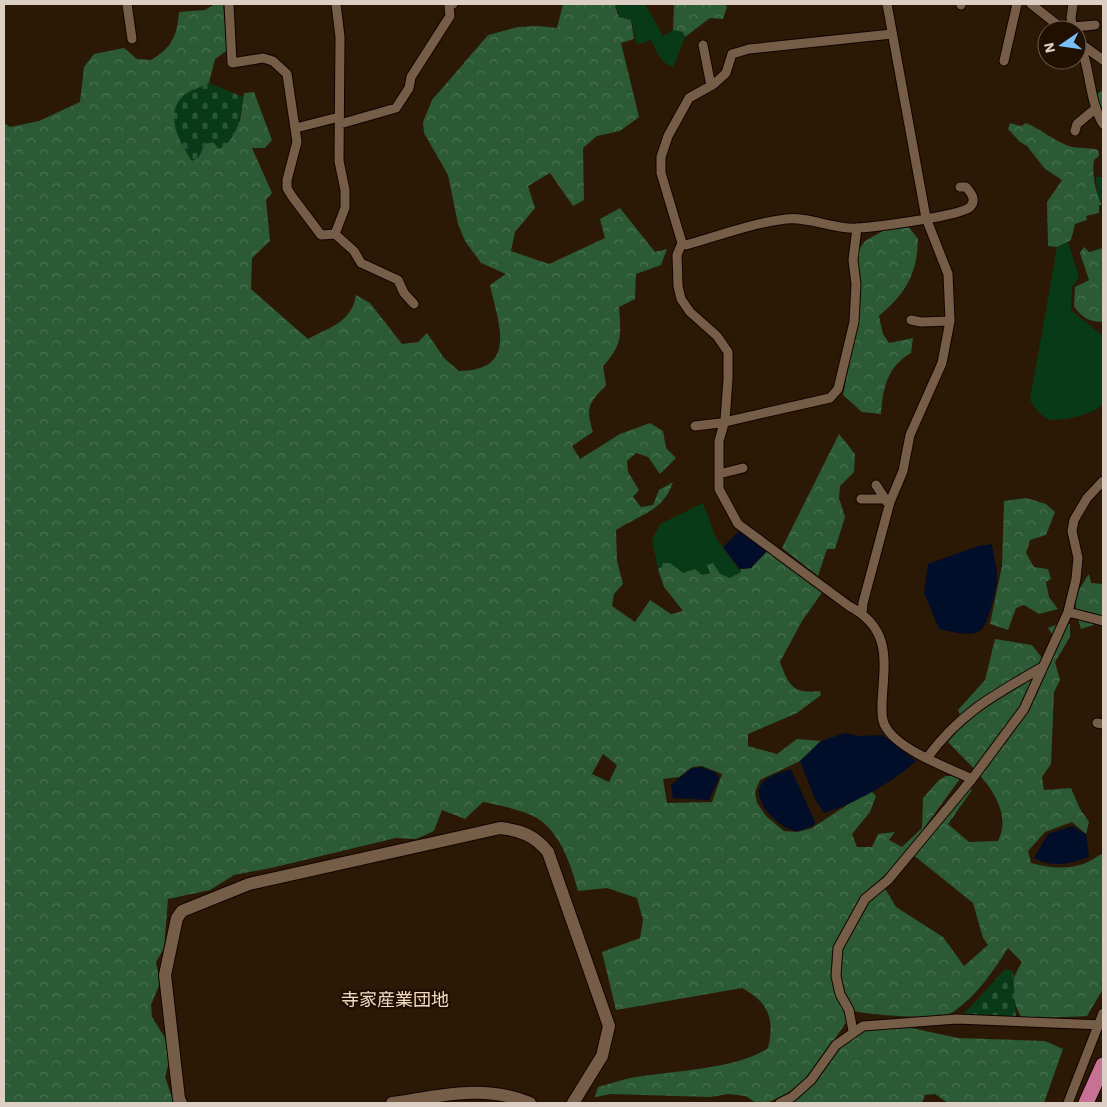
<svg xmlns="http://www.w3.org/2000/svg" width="1107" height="1107" viewBox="0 0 1107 1107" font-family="'Work Sans','Noto Sans JP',sans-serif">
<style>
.green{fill:#083a17}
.forest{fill:url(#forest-crowns);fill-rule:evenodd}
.cemetery{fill:url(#cemetery-stones)}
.water{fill:#000e29}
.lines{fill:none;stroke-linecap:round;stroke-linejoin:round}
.street-casing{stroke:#130300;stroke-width:11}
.secondary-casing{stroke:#130300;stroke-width:14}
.highway-casing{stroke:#130300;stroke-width:17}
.street{stroke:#755d48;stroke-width:9}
.secondary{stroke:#755d48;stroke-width:12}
.highway{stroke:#c77194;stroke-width:15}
.labels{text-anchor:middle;stroke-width:5;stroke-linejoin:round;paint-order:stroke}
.neighbourhood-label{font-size:18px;fill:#f4d9c1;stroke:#210f00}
</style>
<defs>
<pattern id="forest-crowns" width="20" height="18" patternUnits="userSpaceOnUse" patternTransform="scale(1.25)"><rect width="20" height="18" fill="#2b5a35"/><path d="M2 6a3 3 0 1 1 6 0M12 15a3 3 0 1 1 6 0" fill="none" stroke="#497151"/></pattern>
<pattern id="cemetery-stones" width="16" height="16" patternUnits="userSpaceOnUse" patternTransform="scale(1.25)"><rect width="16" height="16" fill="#083a17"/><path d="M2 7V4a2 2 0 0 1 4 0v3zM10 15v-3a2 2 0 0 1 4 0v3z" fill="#2b5537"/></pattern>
</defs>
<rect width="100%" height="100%" fill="#2b1805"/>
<!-- green -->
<path class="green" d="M618,4h27l18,32 10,-6 10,2 2,5 -12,30c-13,-4 -17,-16 -22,-27l-14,5 -6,-25 -11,-3 -5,-12z
M1096,177h7v28l-6,-10z
M1068,242l11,35 -7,11 -1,22 32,26v67c-10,13 -38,17 -54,17l-10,-7 -9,-13 27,-153z
M703,503l13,35 25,34 -11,6 -20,-6 -8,3 -7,-6 -12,4 -21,-6 -4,2 -6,-29 8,-16z"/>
<!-- forest -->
<path class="forest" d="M215,4h8l5,46 -13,9 -6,24 -25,13 14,62 7,-14 8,-2 27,-21 4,-28 10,-1 18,48 -7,8h-13l20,45 -6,7 4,41 -18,17 -1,31 57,50c22,-12 44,-17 48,-44l14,8 32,41 16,-2 9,-9 17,25 15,13c60,0 39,-49 31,-86l16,-11 -25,-11 -16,-22 -7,-17 -10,-49 -24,-42 -1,-11 9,-22 56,-65 30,-8 20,-1 19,2 6,-24h55l-3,2 4,11 12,3 3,19 -13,4 18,74 -19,14 -23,5 -14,12 1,52 -11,6 -23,-33 -22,13 7,22 -20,24 -4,19 38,13 56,-26 -5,-19 20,-11 35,44 12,-3 -6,16 -25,9 -1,25 -16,8c2,27 4,38 -16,59l3,19c-17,19 -21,21 -13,47l-21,14 8,13 40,-25 30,-11 13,8 3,17 10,10 -16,16 -12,-17 -12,-4 -9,8 1,11 11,18 -6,7 8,10 12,-2 6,-15 14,-8c-9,29 -34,33 -57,48l1,31 6,23 -9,10 -2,12 23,16 15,-22 21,14 12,-3 -19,-24 -6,-18 4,-2 1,-4h7l13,10 12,-4 7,6 8,-2 -3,-8 6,-2 7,11 10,4 11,-6 -1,-3 11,-1 17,-18 55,41 -21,30 -22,41c9,24 13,32 40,29l1,4 -24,18 -49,21v12l29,8 20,-15 24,2 -21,20 -40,19 -5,12 2,11 9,13 18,15 13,1 15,-4 58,-38 6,6 -6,16 -18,22 5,13h15l6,-13 17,-2 -6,8 13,7 20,-19 1,-30 16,-18 7,-4h16l-57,78 -25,26 16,27 47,30 21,29 24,-21 -5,-7 -10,-35 -61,-49 57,-67 3,3 -24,34 21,18 29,-1c19,-38 -27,-74 -50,-99l16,-18 -6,-14 27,-30 10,-41 37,6 10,13 14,-7 3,-6 -11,-17 10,-4h12v13l-15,25 5,18 -6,12 -3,72 -9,13 2,13 27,-2 9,21 9,13 -3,12 -14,-12 -27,10 -17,19 3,12c18,5 37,7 55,0 7,-3 10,-7 17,-9v135l-16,27 -65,3c-12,-24 -14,-34 0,-57l-14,-14c-15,23 -31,48 -55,64 -13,9 -82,3 -99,-1l-47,68 -21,15 -19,9h-11l-10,-7 -18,-2 -18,3 -99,-3 -16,3 3,-10c12,-3 25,-8 38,-10 37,-6 102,-8 132,-29 7,-30 0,-46 -26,-60l-126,22 -14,-58 38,-14 3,-18 -6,-22 -30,-10 -29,3c-7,-26 -19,-64 -47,-76 -15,-6 -32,-10 -48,-13l-18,17 -23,-9 -8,21 -18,8 -20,-1 -125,30 -37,7 -24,15 -42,9 -4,49 -8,14 4,21 -9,22 1,12 15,24 3,17 -5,19 9,26h-170v-980l6,4 29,-6 41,-19 4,-35 10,-13 30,-6 13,11 14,1c22,-13 26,-25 28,-48l26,-2zM603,754l14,11 -8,17 -17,-8zM702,766l20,8 -10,28 -45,1 -4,-24 16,-2 13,-10z
M674,4h51l2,3 -4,12 -13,-1 -25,19 -2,-5 -10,-2z
M1103,90v31l-9,-25z
M1010,123l11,3 5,-3c15,6 28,18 43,23 9,3 19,1 29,4l1,6 -5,4c-2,14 1,32 8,45h-3v8l-13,3 1,4 -12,4 -4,16 -14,7 -9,-1 -1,-44 15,-22 -17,-11 -18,-23 -7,-4 -12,-13z
M907,225l11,14c-1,36 -12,54 -39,77l4,18 6,9 24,-5 -2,15c-24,14 -28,35 -30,61l-19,-2 -19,-17 14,-72v-71l8,-11 23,-13z
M1084,247l5,5 14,-4v74c-14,0 -21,-4 -29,-16l1,-19 14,-7 -9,-27z
M839,434l16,20 -1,18 -14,14 -1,12 6,19 -10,32h-8l-9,27 -36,-28z
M1026,498l20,6 9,8 -9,23 -16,5 -4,13 8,14 14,2 3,10 -5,3 3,15 9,12 -19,5 -15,-9 -8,3 -8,22 -18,-6 12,-58 2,-65z
M1089,574l2,9 12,1v42l-7,-2 -15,5c-8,-26 -8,-32 8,-55z
M902,1026l56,12 87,3 18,8 -19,54h-96l-13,-9 -10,1 -3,8h-136l52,-56 26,-18z"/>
<!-- cemetery -->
<path class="cemetery" d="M209,83l34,14c-2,20 -5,42 -24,52l-6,-7 -8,2 -7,14 -6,3c-12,-18 -29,-47 -8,-66 6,-5 18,-8 25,-12z
M1005,969l8,2 3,46 -54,-1z"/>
<!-- water -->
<path class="water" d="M739,531l29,19 -17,18 -11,1 -17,-22z
M992,544c1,11 6,24 5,35 0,9 -9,45 -16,51 -11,8 -31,1 -42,-1l-15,-36 4,-29 50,-18z
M845,733l14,3 23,-1 34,26c-22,20 -63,44 -92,52l-9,-14 -15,-38 21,-20z
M701,767l14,5 4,6 -10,22 -36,-2 -2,-13 19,-16z
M791,769l24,53 -2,4c-4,1 -10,4 -15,5 -15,1 -51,-31 -35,-49 6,-7 20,-10 28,-13z
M1072,826l14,8 3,23c-18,7 -37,11 -55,1l14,-24z"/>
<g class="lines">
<defs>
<path id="street" d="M127,4l5,35
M229,4l3,59 31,-5 10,3 14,13 10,68 -10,38v8l4,7 30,40 14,-1 19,17 7,12 37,17 6,13 10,11
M961,4v1
M1031,4l33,26
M1073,27l22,-2
M1073,30l-2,-12 2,-14
M892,34l-143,15 -17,5 -6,19 -12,11 -25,14 -21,38 -7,21v16l21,70 -5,12 1,31 3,13 9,13 27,24 11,16v27l-3,41 -6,21v48l19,35 111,82c44,23 35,57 33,97 0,9 -1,18 5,26 13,21 63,40 85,50
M1077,38c14,27 11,61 26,86
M1077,41l26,19
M703,45l8,41
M1004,61l13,-57
M340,124l56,-16 13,-20 2,-11 39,-61 -1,-10 4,-2
M296,128l43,-11
M1075,131l2,-7 18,-15
M335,234l10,-26v-18l-6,-29 1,-124 -4,-33
M682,243l4,2c32,-9 66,-22 100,-26 23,-3 48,11 72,9 17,-1 103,-12 112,-21 7,-7 1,-14 -4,-20h-6
M911,320l10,2 29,-1
M695,426l25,-3 110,-25 8,-9 16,-67 2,-38 -3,-24 4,-32
M719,474l24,-6
M876,485l13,20
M861,499h23
M1068,612l35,9
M862,613l1,-10 27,-101 13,-31 7,-36 32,-72 8,-42 -2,-47 -22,-56 -39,-214
M1097,723l6,1
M927,758c33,-45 67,-63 114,-90
M853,1031l-4,-21 -9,-16 -4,-18 2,-28 27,-49 23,-19 84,-101 52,-70 44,-97 8,-33 2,-21 -6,-27 2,-11 13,-22 16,-17
M780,1103l12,-6 19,-17 25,-35 27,-19 94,-7 146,6
M1068,1103l35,-90"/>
<path id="secondary" d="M181,1103l-2,-4 -14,-124 12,-57 5,-7 67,-27 251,-56c21,2 35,8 48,24l61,174 -7,30 -29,47
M392,1103c49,-7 91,-19 138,0"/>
<path id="highway" d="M1086,1103l17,-38"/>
</defs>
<!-- street casing -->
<use href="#street" class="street-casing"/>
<!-- secondary casing -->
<use href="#secondary" class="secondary-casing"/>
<!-- highway casing -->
<use href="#highway" class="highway-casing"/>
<!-- street -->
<use href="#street" class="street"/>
<!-- secondary -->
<use href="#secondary" class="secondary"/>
<!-- highway -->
<use href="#highway" class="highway"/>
</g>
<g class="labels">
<!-- neighbourhood labels -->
<g class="neighbourhood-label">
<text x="395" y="1006">寺家産業団地</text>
</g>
</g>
<!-- border -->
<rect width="1107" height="1107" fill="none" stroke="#dccfc3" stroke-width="10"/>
<!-- north arrow -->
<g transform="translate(1062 45) rotate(257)"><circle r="24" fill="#210f00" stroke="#6c5c4e"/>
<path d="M0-4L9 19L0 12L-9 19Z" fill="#79bff8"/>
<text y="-8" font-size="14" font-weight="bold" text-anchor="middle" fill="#dccfc3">N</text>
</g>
</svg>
